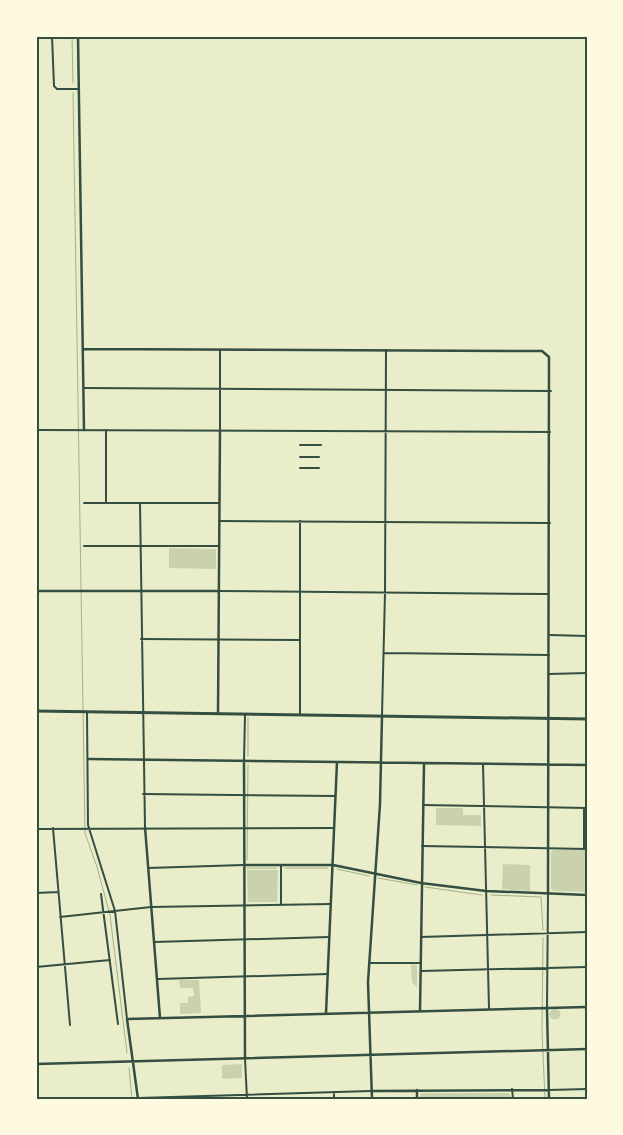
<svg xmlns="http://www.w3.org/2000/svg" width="623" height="1135" viewBox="0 0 623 1135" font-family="'Nunito Sans',sans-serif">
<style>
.green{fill:#cad2ad}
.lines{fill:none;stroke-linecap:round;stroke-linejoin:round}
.stream{stroke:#a3b18a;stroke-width:1}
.minor{stroke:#344e41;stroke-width:2}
.tertiary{stroke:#344e41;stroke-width:2.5}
.secondary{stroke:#344e41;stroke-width:3}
.neatline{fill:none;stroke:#344e41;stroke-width:2}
</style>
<rect width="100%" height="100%" fill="#e9edc9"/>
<!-- green -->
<path class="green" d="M169,548l47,1v20l-47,-1z
M436,808h27v7h18v11l-45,-1z
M553,850h34v42l-33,-1 -3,-2v-37z
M503,864l27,1v26l-28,-2z
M247,870h31l-1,32h-29z
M411,964l6,1v23l-5,-6z
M179,980h20l2,33 -21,1v-11h8v-6l6,-1 -1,-8h-13z
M549.5 1014a5.5 5.5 0 1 1 11 0a5.5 5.5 0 1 1-11 0Z
M242,1064v14l-20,1v-14z
M421,1093h88l2,6h-92z"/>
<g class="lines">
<!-- stream -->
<path class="stream" d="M72,36l1,47
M73,93l12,740 12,34 13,48 17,138
M248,756v-38
M247,860l1,-95
M247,868h29
M285,868h43
M337,869l32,7
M378,878l39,7
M425,887l57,8
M491,895l50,2 2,33
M543,938l-1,93 3,68
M129,1068l3,31"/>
<!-- minor -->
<path class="minor" d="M52,36l2,50 3,3h22
M84,388l467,3
M36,430l514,2
M106,430v72
M220,430v-80
M300,445h21
M300,457h19
M300,468h19
M84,503h135
M140,503l5,324
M219,521l331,2
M84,546h135
M218,591l330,3
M550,635l37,1
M141,639l158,1
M384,653l165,2
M549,674l38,-1
M87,712l1,113 27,86 12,108
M300,714v-193
M382,715l3,-122 1,-243
M244,760l1,-45
M483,764l6,245
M143,794l192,2
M423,805l164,3
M53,828l17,197
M36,829l298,-1
M422,846l165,3
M584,849v-41
M281,865v40
M148,868l95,-3
M36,893l22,-1
M101,894l17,130
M60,917l91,-10 180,-3
M421,937l166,-5
M154,942l175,-5
M369,963h52
M36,967l74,-7
M421,971l166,-4
M158,979l170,-5
M547,1008l1,-114
M245,1059l2,40
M512,1089l1,10
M549,1090l38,-1
M334,1092v7
M138,1098l233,-7"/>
<!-- tertiary -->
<path class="tertiary" d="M78,36l6,394
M83,349l452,2h7l7,6 -1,537
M36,591h182
M218,713l2,-283
M88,759l499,6
M244,760l1,299
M145,827l15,191
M244,865h89l88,18 65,8 101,4
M547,1008l2,91
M420,1011l4,-248
M326,1013l11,-251
M36,1064l551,-15
M417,1090v9
M372,1091l177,-1
M138,1099l-11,-80 460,-12
M372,1099l-4,-117 12,-178 2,-88"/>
<!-- secondary -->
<path class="secondary" d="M36,711l551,8"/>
</g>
<!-- border -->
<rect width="623" height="1135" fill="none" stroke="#fefae0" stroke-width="75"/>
<rect x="38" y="38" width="548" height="1060" class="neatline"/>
</svg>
